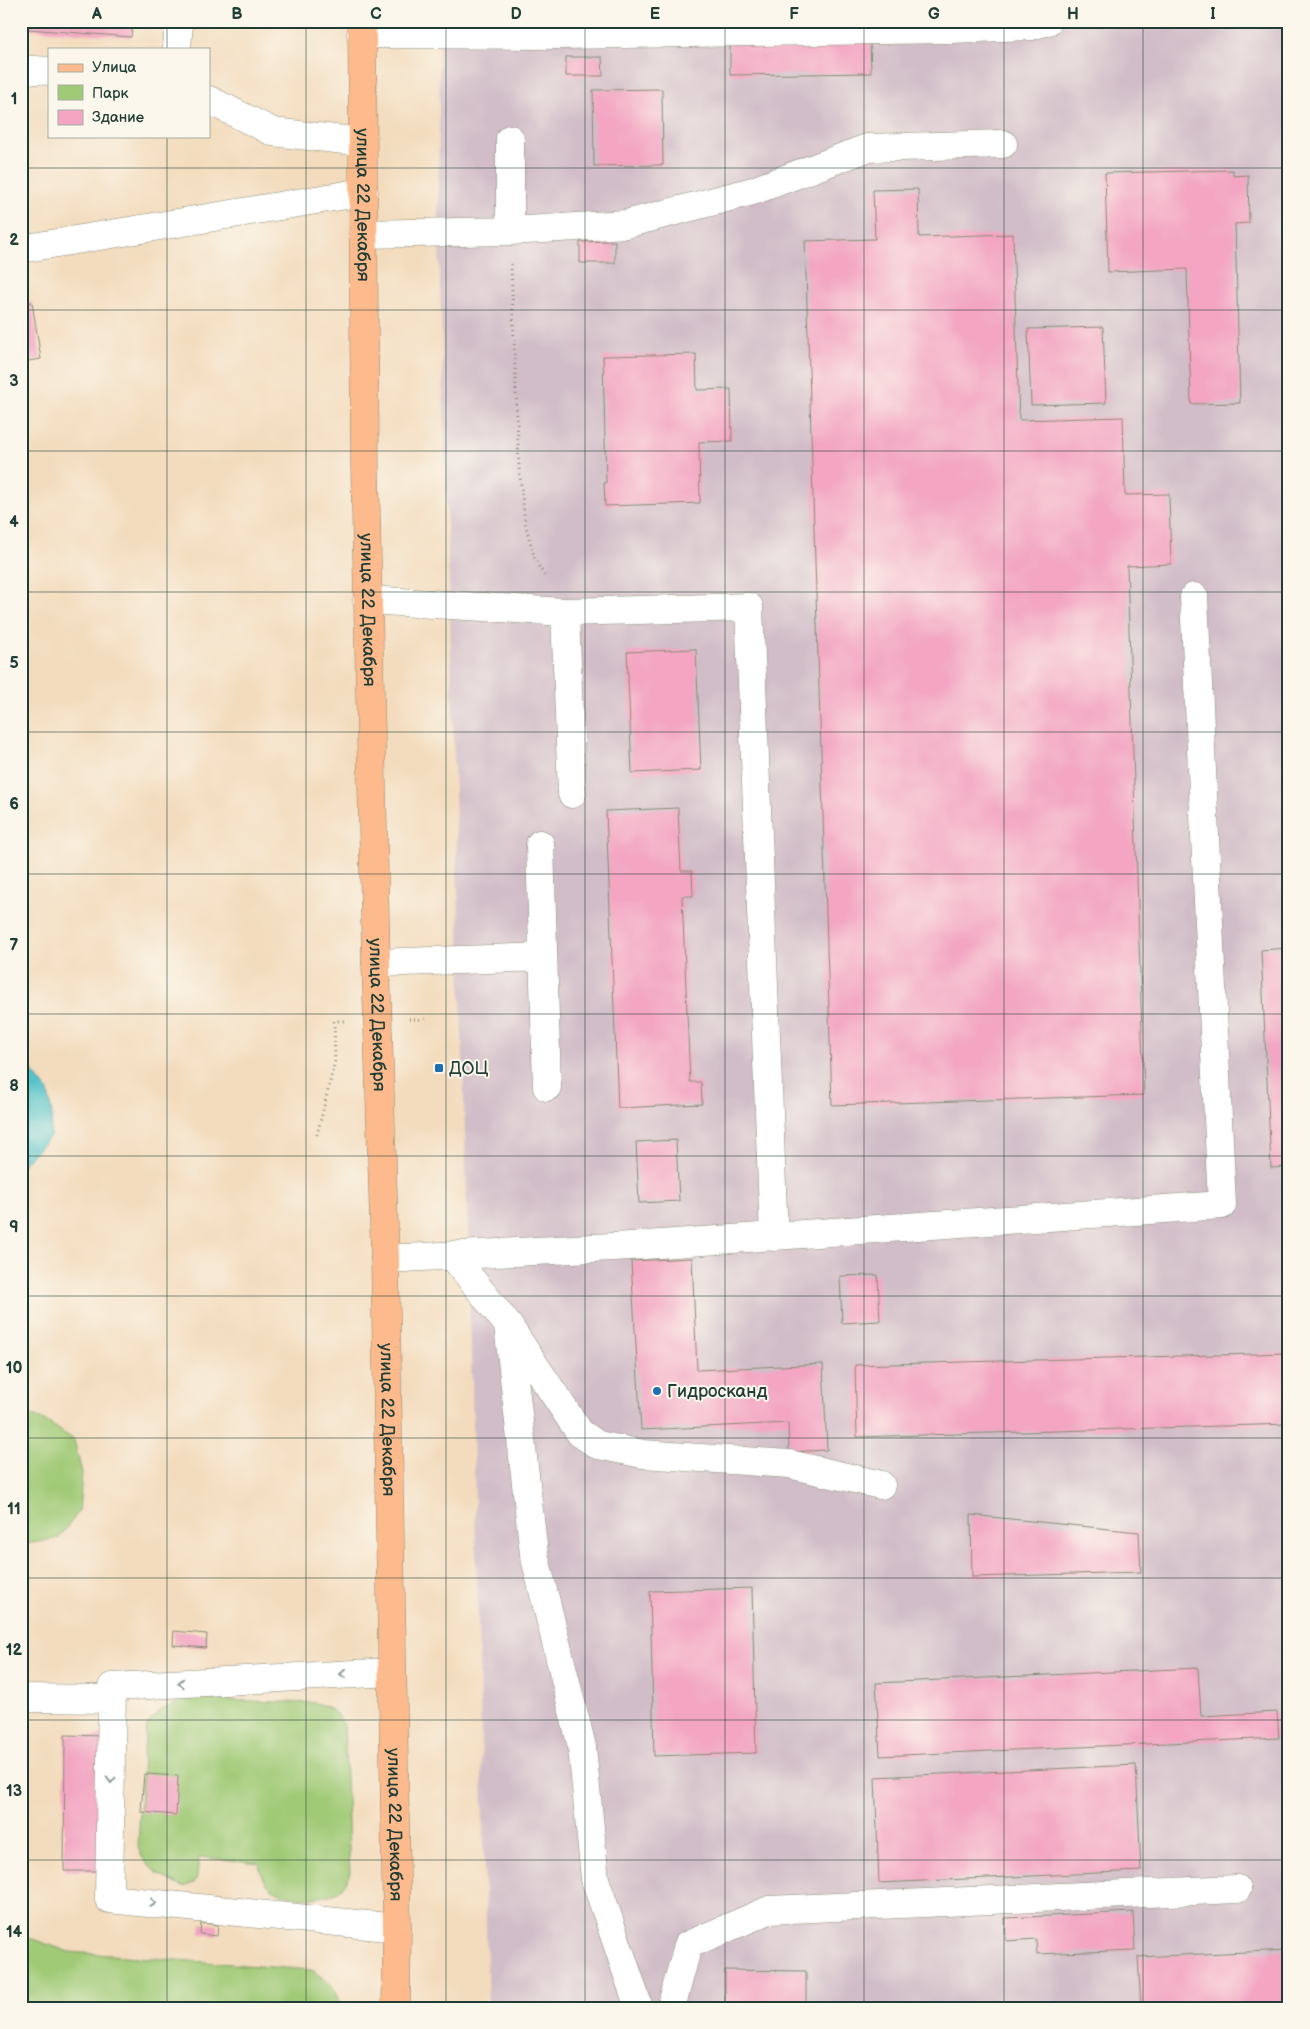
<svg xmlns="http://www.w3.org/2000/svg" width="1310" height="2029" viewBox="0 0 1310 2029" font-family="'Balsamiq Sans',sans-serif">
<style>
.industrial{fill:#d1bdc8}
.green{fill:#a1ca77;stroke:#608456}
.water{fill:#54c2c9;stroke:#3a807e}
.building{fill:#f3a5c2}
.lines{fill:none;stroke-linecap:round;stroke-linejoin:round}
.minor-casing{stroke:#898c78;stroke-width:29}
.major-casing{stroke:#898c78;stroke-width:29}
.path{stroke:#898c78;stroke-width:3;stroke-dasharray:1 4;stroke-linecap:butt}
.minor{stroke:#fff;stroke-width:28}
.major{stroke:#fcba8d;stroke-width:28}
.oneway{stroke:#8f9e9a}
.grid{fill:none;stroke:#1f3d34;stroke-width:1;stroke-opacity:0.55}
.poi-dot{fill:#1f6fb2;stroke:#fbf7ec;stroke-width:2}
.labels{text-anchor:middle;stroke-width:4;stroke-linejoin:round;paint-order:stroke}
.street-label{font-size:18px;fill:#1f3d34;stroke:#fbf7ec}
.poi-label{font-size:18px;fill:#1f3d34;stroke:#fbf7ec;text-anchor:start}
.neatline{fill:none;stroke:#1f3d34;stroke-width:2}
.grid-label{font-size:16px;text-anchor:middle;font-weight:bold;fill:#1f3d34}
</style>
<rect width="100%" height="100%" fill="#fbf7ec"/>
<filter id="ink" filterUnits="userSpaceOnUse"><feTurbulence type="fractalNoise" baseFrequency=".02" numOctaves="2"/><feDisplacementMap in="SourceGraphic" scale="10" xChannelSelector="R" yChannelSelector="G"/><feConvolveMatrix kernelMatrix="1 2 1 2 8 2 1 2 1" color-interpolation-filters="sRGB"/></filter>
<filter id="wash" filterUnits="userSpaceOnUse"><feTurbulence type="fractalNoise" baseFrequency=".0096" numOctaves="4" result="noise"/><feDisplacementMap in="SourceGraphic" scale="20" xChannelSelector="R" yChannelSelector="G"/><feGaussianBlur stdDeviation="1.12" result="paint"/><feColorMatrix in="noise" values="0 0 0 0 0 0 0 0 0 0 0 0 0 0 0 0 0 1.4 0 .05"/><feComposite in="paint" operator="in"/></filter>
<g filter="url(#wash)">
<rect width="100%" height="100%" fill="#f3dcbd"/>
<!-- industrial -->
<path class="industrial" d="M440,21h849v1987h-801l-20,-770 -30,-1026z"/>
<!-- green -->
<path class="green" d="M21,1411l28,12 25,17 8,33 -3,38 -20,27 -38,7z
M185,1699l130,4c15,4 21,8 29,23l6,149c-3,4 -5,10 -8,13 -16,15 -60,12 -74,-3 -6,-7 -8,-13 -9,-22l-60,-6 -2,20 -3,6 -11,4c-21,-10 -37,-17 -45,-40l5,-92 4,-29 12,-15z
M21,1935l48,17 243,18 20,15 10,23h-321z"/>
<!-- water -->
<path class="water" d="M21,1058l27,33 4,24 -2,22 -29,29z"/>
<g id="blocks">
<!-- building -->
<path class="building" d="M29,21h104l-2,16 -103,-8z
M870,41l1,32 -141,2v-32z
M566,57h36l1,19h-37z
M662,89l1,76 -69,1 -1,-76z
M1233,170v6l15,-1 1,48 -14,1 5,179 -49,1 -4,-135 -79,3 -3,-99z
M918,189l1,48 94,-3 6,186 104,-3 2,78 44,-1 2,70 -44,2 17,529 -312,10 -27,-864 70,-2 -2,-49z
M615,241v22h-35v-21z
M32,302l9,57 -20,3v-58z
M1103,327l3,76 -75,2 -3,-76z
M696,354l1,36 34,-1 1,52 -33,1 1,61 -95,3 -1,-23h2l-3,-127z
M696,649l5,121 -69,3 -5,-121z
M678,808l3,63h11l1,25h-11l8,186h11l1,22 -84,4 -12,-297z
M1289,948v219l-18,1 -10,-218z
M676,1140l3,61 -40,2 -3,-61z
M692,1258l5,112 126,-6 4,86 -38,2 -1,-29 -147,7 -10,-169z
M878,1275l2,46 -38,2 -2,-47z
M1289,1353v71l-432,13 -2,-72z
M971,1515l168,17 2,40 -169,5z
M752,1588l4,165 -102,3 -4,-165z
M174,1631l33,3 -1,14 -33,-3z
M1198,1668l3,48 76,-4 2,26 -399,18 -4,-73z
M65,1735l39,1 -1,135h-39z
M1136,1765l5,106 -262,12 -4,-106z
M144,1774l34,2 -2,39 -35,-3z
M1133,1912l2,38 -98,4 -1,-15 -30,2 -1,-23z
M201,1923l17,2 -1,11 -17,-2z
M1289,1950v58h-148l-3,-51z
M725,1970l81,1v37h-81z"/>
</g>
</g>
<g filter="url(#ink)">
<use href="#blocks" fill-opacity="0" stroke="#898c78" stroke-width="1"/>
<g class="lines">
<defs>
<path id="minor" d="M361,34l200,1 389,-6 81,-3 17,-5
M177,49l2,-28
M21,69l28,2
M209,100l64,32 89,10
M510,231v-92
M363,234l147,-3 116,-7 127,-33 114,-43 136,-4
M21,249l343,-57
M367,600l198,12 184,-5 25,630
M565,612l7,182
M540,844l7,243
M376,963l167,-6
M452,1255l56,70 72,108 18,12 45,9 146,10 92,21
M385,1259l246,-13 591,-41 -28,-608
M508,1325l26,229 48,193 13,132 44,129
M392,1672l-280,15 -3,212 288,29
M21,1698l91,1
M671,2008l17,-63 81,-35 468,-21"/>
<g id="major">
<path id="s1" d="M362,21l3,447 11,495 9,296 12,669 -1,80"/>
</g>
</defs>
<!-- minor casing -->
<use href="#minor" class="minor-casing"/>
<!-- major casing -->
<use href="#major" class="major-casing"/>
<!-- path -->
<path class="path" d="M511,264l8,203 6,56 10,37 11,18
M409,1019h17
M317,1135l18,-74 -1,-40h11"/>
<!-- minor -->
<use href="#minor" class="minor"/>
<!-- major -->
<use href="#major" class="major"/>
</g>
<!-- one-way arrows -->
<defs><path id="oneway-chevron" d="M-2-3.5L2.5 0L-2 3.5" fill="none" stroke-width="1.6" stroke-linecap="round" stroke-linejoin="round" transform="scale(1.25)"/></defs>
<g class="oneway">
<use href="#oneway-chevron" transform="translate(343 1674) rotate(177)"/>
<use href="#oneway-chevron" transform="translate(181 1683) rotate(177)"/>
<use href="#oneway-chevron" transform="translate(111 1780) rotate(91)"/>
<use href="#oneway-chevron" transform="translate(153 1903) rotate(6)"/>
</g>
</g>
<!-- grid -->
<path class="grid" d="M167,21v28M306,21v1987M446,21v1987M585,21v1987M725,21v1987M864,21v1987M1004,21v1987M1143,21v1987M167,136v1872M21,168h1268M21,310h1268M21,451h1268M21,592h1268M21,732h1268M21,874h1268M21,1014h1268M21,1156h1268M21,1296h1268M21,1438h1268M21,1578h1268M21,1720h1268M21,1860h1268"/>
<!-- markers -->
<g class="poi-dot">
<rect x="434" y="1063" width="10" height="10" rx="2.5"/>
<circle cx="657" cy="1391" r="5"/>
</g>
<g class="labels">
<!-- street labels -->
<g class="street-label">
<text dy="6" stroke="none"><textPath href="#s1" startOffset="184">улица 22 Декабря</textPath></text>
<text dy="6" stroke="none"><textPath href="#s1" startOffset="589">улица 22 Декабря</textPath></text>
<text dy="6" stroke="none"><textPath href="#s1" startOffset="994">улица 22 Декабря</textPath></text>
<text dy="6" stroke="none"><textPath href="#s1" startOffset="1399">улица 22 Декабря</textPath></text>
<text dy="6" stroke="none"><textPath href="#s1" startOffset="1804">улица 22 Декабря</textPath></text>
</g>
<!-- poi labels -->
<g class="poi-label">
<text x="449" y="1074">ДОЦ</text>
<text x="667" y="1397">Гидросканд</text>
</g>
</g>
<!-- margin -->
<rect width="1310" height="2029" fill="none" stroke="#fbf7ec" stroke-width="55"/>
<!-- legend -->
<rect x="48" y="48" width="162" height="90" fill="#fbf7ec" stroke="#a3ada2"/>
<rect x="58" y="64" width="25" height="8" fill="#fcba8d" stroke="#a3ada2"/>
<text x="92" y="72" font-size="15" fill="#1f3d34">Улица</text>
<rect x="58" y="85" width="25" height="15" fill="#a1ca77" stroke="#a3ada2"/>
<text x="92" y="98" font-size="15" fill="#1f3d34">Парк</text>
<rect x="58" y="110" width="25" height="15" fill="#f3a5c2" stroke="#a3ada2"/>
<text x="92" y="122" font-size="15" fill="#1f3d34">Здание</text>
<rect x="28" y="28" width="1254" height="1974" class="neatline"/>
<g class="grid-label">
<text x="97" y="19">A</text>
<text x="237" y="19">B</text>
<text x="376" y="19">C</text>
<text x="516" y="19">D</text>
<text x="655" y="19">E</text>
<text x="794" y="19">F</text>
<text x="934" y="19">G</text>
<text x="1073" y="19">H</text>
<text x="1213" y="19">I</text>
<text x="14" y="104">1</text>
<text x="14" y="245">2</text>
<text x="14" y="386">3</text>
<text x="14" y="527">4</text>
<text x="14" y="668">5</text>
<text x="14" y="809">6</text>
<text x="14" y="950">7</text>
<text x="14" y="1091">8</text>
<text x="14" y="1232">9</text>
<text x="14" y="1373">10</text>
<text x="14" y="1514">11</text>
<text x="14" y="1655">12</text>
<text x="14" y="1796">13</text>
<text x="14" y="1937">14</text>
</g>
</svg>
